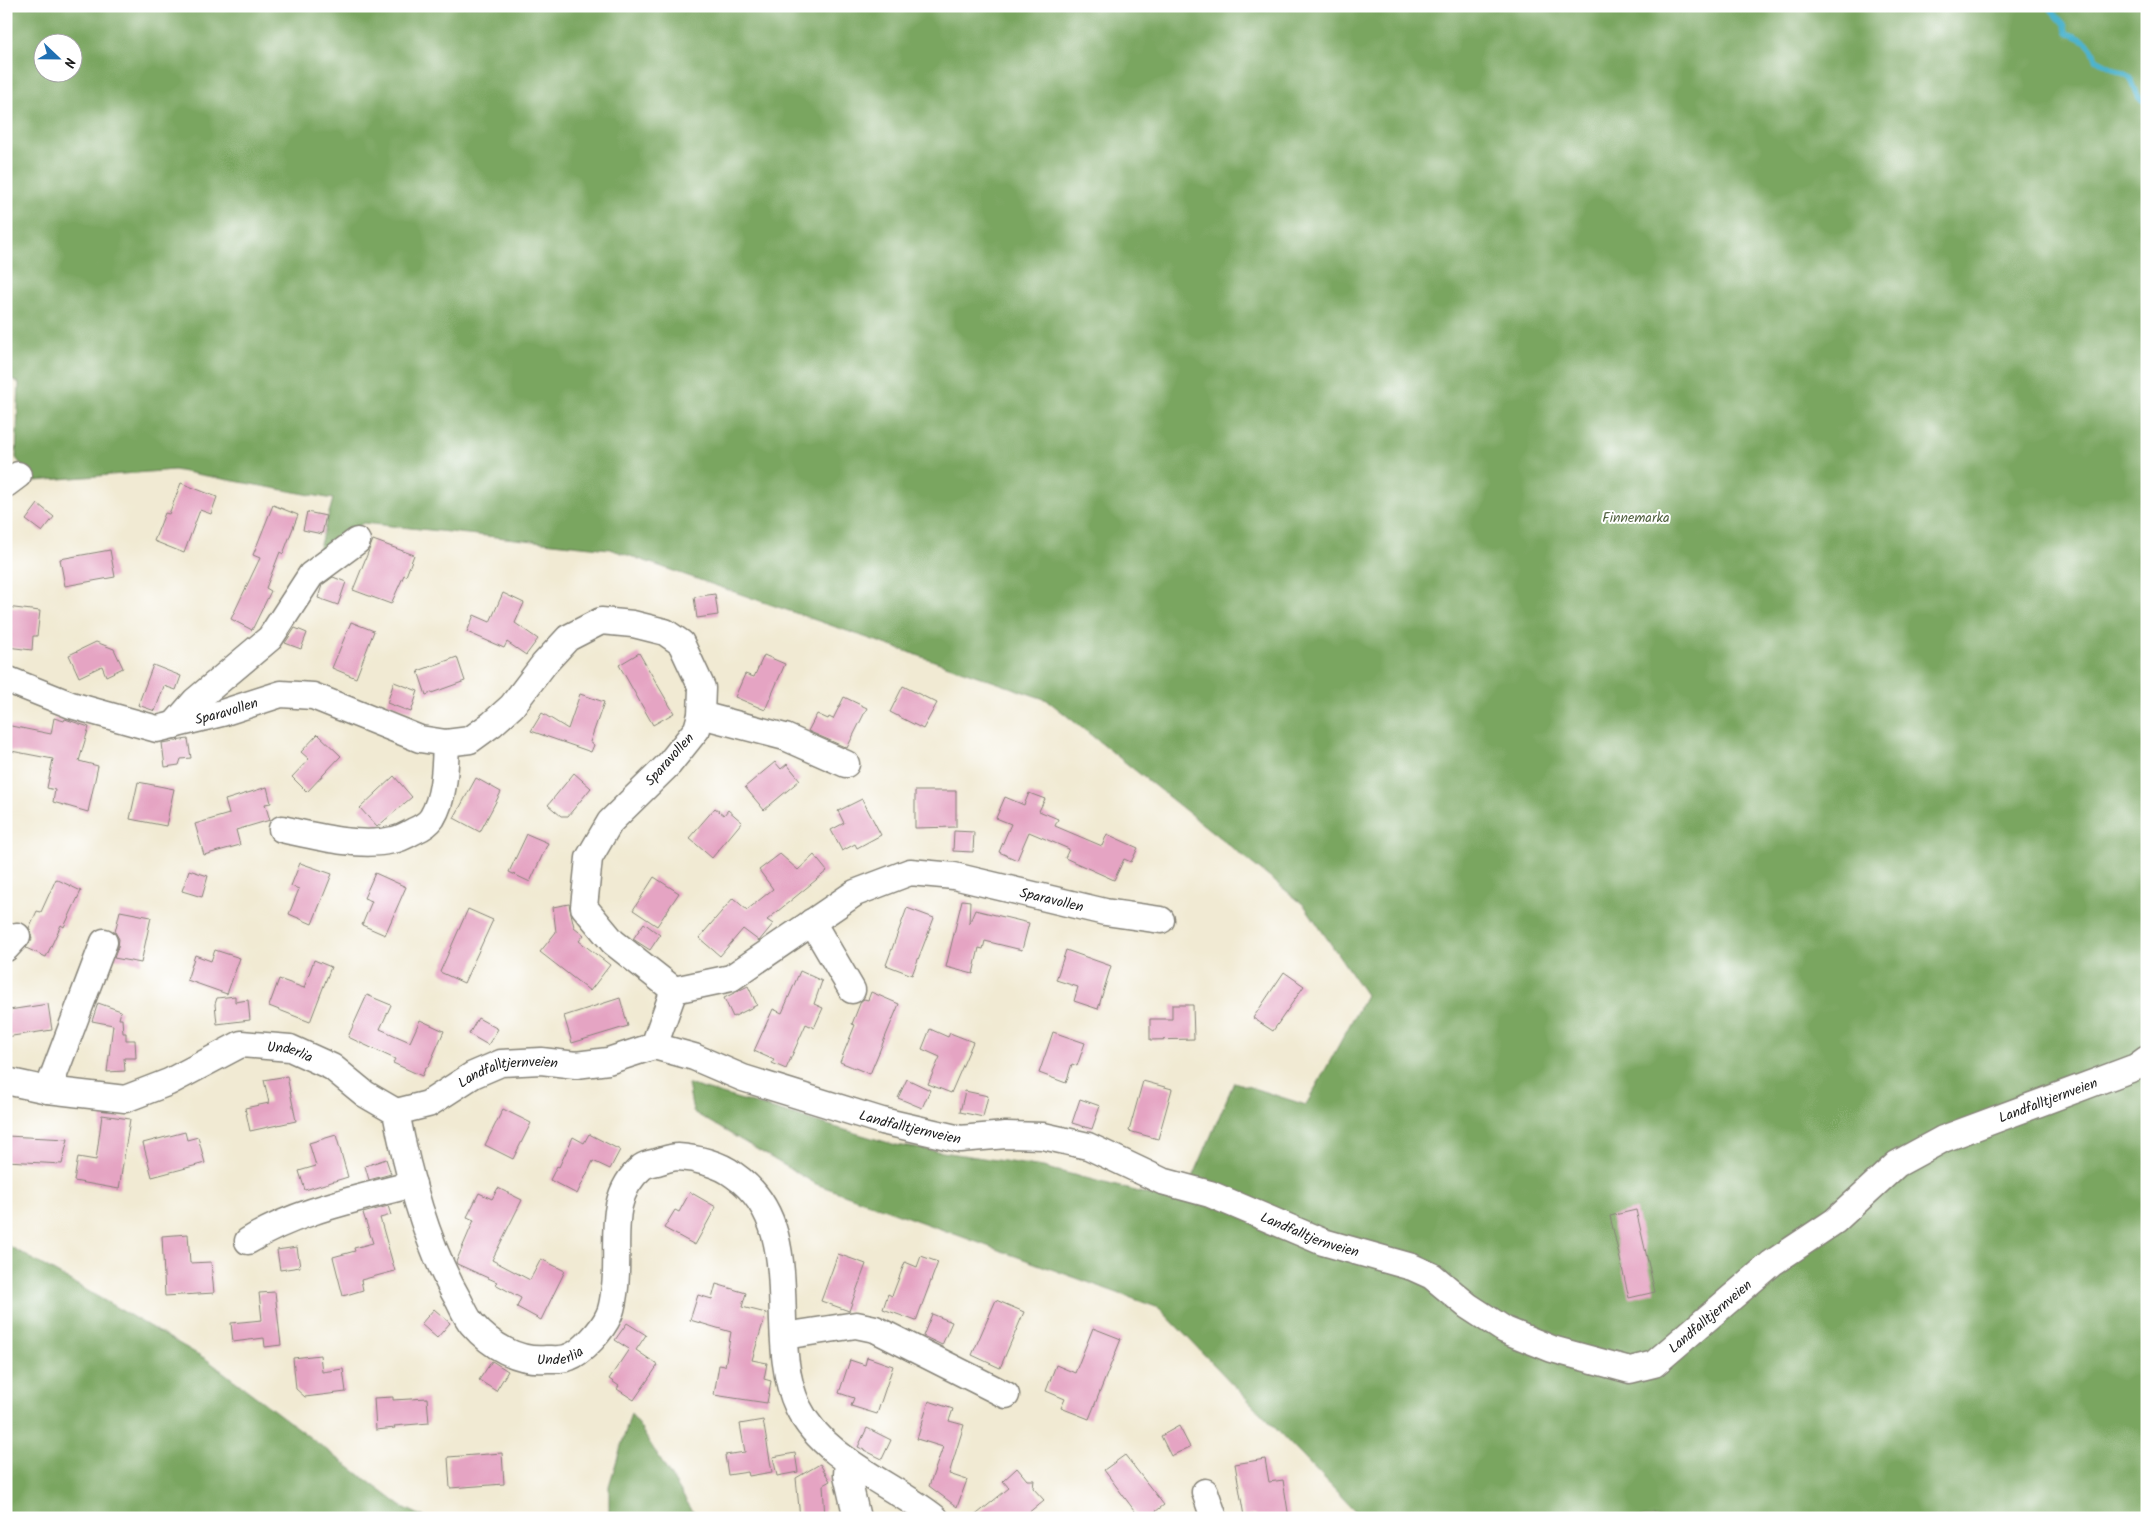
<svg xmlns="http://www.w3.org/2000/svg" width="2153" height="1524" viewBox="0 0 2153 1524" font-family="Kalam,sans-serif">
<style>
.forest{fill:#7aa660;stroke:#4b613e;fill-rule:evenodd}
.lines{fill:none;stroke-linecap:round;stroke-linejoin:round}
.stream{stroke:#4eb4cd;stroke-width:5.5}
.building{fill:#e5a4c3}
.minor-casing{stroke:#868378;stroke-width:29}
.minor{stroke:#fff;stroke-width:26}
.labels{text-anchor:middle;stroke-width:4;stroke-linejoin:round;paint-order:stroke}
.park-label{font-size:14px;fill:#4e5e3c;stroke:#fff}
.street-label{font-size:14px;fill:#1c1c1c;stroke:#fff}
</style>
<rect width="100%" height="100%" fill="#fff"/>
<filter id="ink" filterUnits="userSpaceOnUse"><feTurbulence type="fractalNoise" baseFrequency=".02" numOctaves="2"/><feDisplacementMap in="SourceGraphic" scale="10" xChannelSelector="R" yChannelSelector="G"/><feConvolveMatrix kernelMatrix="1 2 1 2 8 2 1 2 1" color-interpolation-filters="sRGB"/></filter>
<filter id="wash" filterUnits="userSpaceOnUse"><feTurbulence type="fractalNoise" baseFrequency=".0096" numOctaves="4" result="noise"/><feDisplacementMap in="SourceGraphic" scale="20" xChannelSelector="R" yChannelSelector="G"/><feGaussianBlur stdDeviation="1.12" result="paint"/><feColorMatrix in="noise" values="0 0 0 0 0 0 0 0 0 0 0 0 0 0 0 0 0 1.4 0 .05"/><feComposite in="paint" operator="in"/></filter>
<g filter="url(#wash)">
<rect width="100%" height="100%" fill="#f1ead3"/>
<!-- forest -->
<path class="forest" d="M6,6h2141v1512h-785l-203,-210 -343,-124 -123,-72 -5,-28 208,61 147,22 139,36 52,-121 72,23 60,-110 -62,-90 -257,-205 -437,-151 -247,-26 -49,42 19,-66 -159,-29 -140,11 -18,-23 3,-75 -13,-7zM42,42h30v30h-30z
M6,1244l200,115 195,147 25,12h-420z
M631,1413l66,105h-88v-32z"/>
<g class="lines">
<!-- stream -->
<path class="stream" d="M2048,6l16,18 3,9c17,6 23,8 29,26l34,18 9,21 8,4"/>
</g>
<g id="blocks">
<!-- building -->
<path class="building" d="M181,483l36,14 -6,17 -11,-4 -16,43 -30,-12 11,-28 4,1z
M38,504l16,13 -12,15 -16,-12z
M273,505l25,10 -15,39 -3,-2 -14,36 5,3 -19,39 -21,-11 29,-61 -7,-3z
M307,512l19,4 -4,18 -19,-4z
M373,540l41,15 -8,21 -2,-1 -13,29 -38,-14z
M110,550l5,27 -50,9 -5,-27z
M333,577l13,5 -8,23 -20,-7 4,-13z
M503,593l21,10 -9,20 23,16 -12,16 -19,-13 -3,6 -37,-16 7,-17 16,7z
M715,594l3,21 -21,3 -3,-21z
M6,607l34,4 -3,25h-4l-1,14 -25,-3 2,-14h-3z
M351,622l23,9 -18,47 -24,-10z
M295,628l12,5 -6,16 -16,-6z
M96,642l18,7 9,19 -17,8 -4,-10 -23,11 -10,-22z
M639,653l35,60 -21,12 -34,-60z
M764,655l21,9 -20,46 -30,-13 10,-23 9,3z
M457,657l8,24 -39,14 -8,-24z
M153,665l28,11 -5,14 -12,-4 -9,25 -17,-6z
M394,682l24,9 -7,21 -24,-9z
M903,686l34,17 -14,26 -33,-17z
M580,694l24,8 -14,40 4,3 -3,7 -60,-21 11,-18 26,16z
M844,697l23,11 -20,40 -39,-17 9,-17 11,5 1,-2 4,2z
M54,718l10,3 1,-2 24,8 -10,34 19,5 -10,46 -35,-10 2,-12 -8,-2 6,-29 -47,-9v-25l45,9z
M318,734l23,22 -34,36 -15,-15 17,-18 -8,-7z
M188,739l3,19 -10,1 -2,6 -14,2 -3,-24z
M775,762l6,7 6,-5 13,16 -36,30 -19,-23z
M574,773l17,15 -23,28h-7l-13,-11z
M394,776l18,21 -35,30 -17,-19z
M476,778l25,14 -21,40 -26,-14z
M138,782l36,7 -8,37 -36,-7z
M267,787l4,16 -6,1 5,16 -34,10 4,15 -36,10 -9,-31 34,-10 -4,-14z
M915,791h41v36l-41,1z
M1029,793l16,6 -6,12 19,8 -3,7 47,20 5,-12 31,14 -7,14 -7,-3 -10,21 -49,-22 4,-9 -40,-17 -12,28 -18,-8 12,-28 -15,-6 9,-21 19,8z
M862,799l19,36 -24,13 -2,-4 -13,7 -11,-21 13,-7 -6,-12z
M715,808l9,7 4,-5 14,12 -30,36 -23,-20z
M954,831l20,1 -1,20 -20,-1z
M527,834l21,9 -18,39 -21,-10z
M780,854l18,16 16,-15 13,16 -60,49 6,4 -14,17 -16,-12 -23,27 -21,-18 34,-40 14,12 26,-21 -14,-19z
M300,863l32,11 -20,50 -23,-10 10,-25 -8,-3z
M189,870l19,6 -6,21 -20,-6z
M375,873l31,14 -21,48 -23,-10 10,-24 -8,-3z
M654,877l25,16 -22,33 -24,-16z
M56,879l25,12 -17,36 -3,-2 -15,32 -20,-9 6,-9 -3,-11 8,-17 4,1z
M962,900l8,1 -1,23 6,-14 54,13 -7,27 -37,-9 -2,8 -4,-1 -6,26 -27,-7z
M569,904l5,23 10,8 -5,6 31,24 -20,26 -50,-39 16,-20 -3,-25z
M907,908l27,10 -22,57 -26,-10z
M468,909l25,11 -29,63 -24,-11z
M120,911l31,6 -10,46 -27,-5 4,-11 1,-8 -4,-7z
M644,923l16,12 -10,15 -17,-11z
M215,950l25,8 -13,36 -40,-14 8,-25 16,6z
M1066,950l45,16 -13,43 -24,-8 4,-14 -22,-7z
M314,960l17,7 -21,55 -41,-16 10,-27 25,9z
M800,971l22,10 -8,23 9,4 -9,20 -8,-4 -20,45 -14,-6 2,-3 -20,-9 19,-42 9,4z
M1284,972l20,14 -31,45 -20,-13z
M748,986l9,19 -24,12 -9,-19z
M871,992l28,12 -29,70 -30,-12 15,-37 -3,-1 9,-23 3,-2 4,1z
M367,995l24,10 -11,24 30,13 10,-22 24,11 -16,36h-2l-4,9 -29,-13 2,-4 -47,-22z
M235,996v6l13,-2 2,20 -33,4 -2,-20 2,-6z
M620,998l8,28 -56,17 -8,-27z
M98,1003l23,8 -2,8h3l1,14h3v7h9l1,18h-12l1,13 -18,1 6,-47 -21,-4z
M48,1004l4,26 -46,7v-24h4l-1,-3z
M1172,1005h21l1,34 -44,1v-21h22z
M478,1018l20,11 -10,16 -19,-11z
M930,1029l18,8 2,-4 23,9 -22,51 -23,-9 12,-27 -18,-8z
M1053,1032l32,11 -8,23 -5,-2 -6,19 -27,-10z
M287,1076l9,45 -46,10 -5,-23 24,-5 -5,-23z
M907,1079l23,11 -8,18 -24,-10z
M1143,1081l29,8 -14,50 -29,-8z
M965,1091l23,5 -5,21 -23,-5z
M1080,1099l20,7 -8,23 -20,-6z
M503,1109l28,14 -18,36 -28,-14z
M102,1115l28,4 -11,70 -45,-8 4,-24 18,3z
M185,1132l2,8 11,-3 7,26 -53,14 -9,-34z
M589,1134l31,16 -10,19 -17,-8 -16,33 -27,-14 7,-14 2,1 14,-30 11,6z
M336,1135l12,42 -43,13 -6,-19 17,-5 -7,-23z
M6,1136l62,3 -6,25 -56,-3z
M386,1159l5,15 -22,6 -4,-14z
M498,1188l24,12 -30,60 38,20 11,-21 24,12 -24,49 -24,-13 4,-9 -26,-14 2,-2 -40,-18 -1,-2 18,-42 -7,-3 12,-24 13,6z
M690,1192l26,15 -21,38 -31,-17 11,-18 4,2z
M388,1206l3,9 -11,3 15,53 -34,9 2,10 -20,6 -10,-39 22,-6 -1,-3 19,-5 -10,-30z
M1636,1210l19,82 -26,6 -19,-82z
M188,1234l2,29 21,-1 3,31 -49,3 -3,-60z
M297,1247l3,20 -20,3 -3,-20z
M838,1254l28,10 -17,47 -28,-10z
M921,1256l17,6 -22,59 -33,-12 5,-15 4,2 13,-34 12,5z
M716,1284l30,9 -4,14 24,6 -14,47 15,3 -3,16 7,2 -4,22 -53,-8 5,-30 6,1 6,-34 -41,-12 8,-25 14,4z
M275,1292l6,53 -16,2 -1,-9 -31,4 -2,-19 31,-3 -3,-27z
M996,1300l28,12 -24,56 -28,-13z
M434,1309l16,14 -13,15 -16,-14z
M932,1314l20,8 -10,23 -19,-9z
M627,1323l19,12 -10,15 22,15 -24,35 -17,-11 2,-3 -10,-7 20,-30 -14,-9z
M1093,1328l28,11 -32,80 -28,-11 4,-9 -19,-8 10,-26 19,8z
M320,1355l2,17 21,-3 3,23 -41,5 -9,-8 -3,-31z
M867,1357l26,9 -16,48 -26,-8 3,-8 -15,-5 11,-33 15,5z
M492,1361l16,10 -12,20 -17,-11z
M393,1397v3l34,-2 2,25 -35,3 1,2 -19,2 -2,-32z
M929,1401l24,8 -4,12 15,4 -15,49 18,6 -10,27 -28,-21 14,-39 -26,-8z
M763,1420l9,52 -23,4 -1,-4 -20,3 -3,-20 20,-3 -5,-28z
M1179,1426l11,21 -19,9 -10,-20z
M867,1428l24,12 -9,19 -24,-12z
M502,1453l2,31 -54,4 -2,-31z
M795,1453l3,19 -21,4 -4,-19z
M1125,1455l39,50 -17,13h-7l-36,-48z
M1265,1459l4,23 14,-2 6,38h-34v-3l-11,1 -9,-52z
M820,1464l10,17 -7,4 2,33h-25l-4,-40z
M1017,1468l10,12h7l-1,8 11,12 -22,18h-50l37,-30 -6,-7z"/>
</g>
</g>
<g filter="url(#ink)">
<use href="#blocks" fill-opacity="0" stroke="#868378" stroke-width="1"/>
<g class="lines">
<defs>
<g id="minor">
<path d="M6,484l12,-9"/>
<path id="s1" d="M6,679l65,26 86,24 65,-16 59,-19 32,2 107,43 26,4 24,-3 22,-16 20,-18 32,-42 24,-26 33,-17 32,3 32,8 16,11 21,45 -1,27 -4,14 -28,35 -59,58 -21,36 -5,49 29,35 61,48 57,-12 124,-85 55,-21 44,4 151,36 56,8"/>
<path d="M701,715l84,22 61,27"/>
<path d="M174,725l21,-24 75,-63 41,-63 46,-34"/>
<path d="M282,829c33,7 77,19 111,11 7,-1 14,-5 21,-9 7,-3 14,-7 18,-13 13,-22 13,-51 14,-75"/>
<path d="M812,922l40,68"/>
<path d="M6,948l11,-12"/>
<path d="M654,1046l20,-56"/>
<path id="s2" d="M6,1081l42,9 77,9 44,-17 72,-38 49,4 42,19 33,27 31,18c12,63 31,134 63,189 4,8 8,17 13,23 19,22 46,38 75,35 7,0 16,1 22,-2 14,-5 34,-28 40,-42 3,-6 4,-14 5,-21 8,-42 -11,-95 28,-127 4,-3 10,-4 15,-5 7,-2 14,-5 21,-5 18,1 42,7 56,18 76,52 30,161 64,232 25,52 93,76 137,111"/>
<path d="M48,1090l56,-148"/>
<path id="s3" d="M396,1112l32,-8 45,-29 28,-12 40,-2 35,4 32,-4 46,-15 40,11 49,21 139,43 78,18 46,-4 37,1 45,10 74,35 48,13 113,48 89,25 20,9 36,30 37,24 47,19 78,21 24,-6 118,-101 63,-42 62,-57 46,-25 193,-72 11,-8"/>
<path d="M248,1241c50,-31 110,-42 165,-57"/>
<path d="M784,1336l72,-11 19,4 131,66"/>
<path d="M848,1461l-1,14 10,43"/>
<path d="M1205,1492l9,26"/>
</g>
</defs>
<!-- minor casing -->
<use href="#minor" class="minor-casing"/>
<!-- minor -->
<use href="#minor" class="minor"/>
</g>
</g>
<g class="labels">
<!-- park labels -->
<g class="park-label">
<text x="1636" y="522">Finnemarka</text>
</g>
<!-- street labels -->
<g class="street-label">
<text dy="5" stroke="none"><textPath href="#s1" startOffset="231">Sparavollen</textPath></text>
<text transform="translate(669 759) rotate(-48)" y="5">Sparavollen</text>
<text dy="5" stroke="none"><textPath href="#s1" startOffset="1595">Sparavollen</textPath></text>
<text dy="5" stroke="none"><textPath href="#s2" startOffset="299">Underlia</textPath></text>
<text dy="5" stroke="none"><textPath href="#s3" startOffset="122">Landfalltjernveien</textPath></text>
<text dy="5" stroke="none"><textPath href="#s3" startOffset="1818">Landfalltjernveien</textPath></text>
<text dy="5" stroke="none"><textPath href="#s3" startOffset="542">Landfalltjernveien</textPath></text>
<text dy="5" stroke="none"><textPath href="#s3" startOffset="962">Landfalltjernveien</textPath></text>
<text dy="5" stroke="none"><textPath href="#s3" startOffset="1412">Landfalltjernveien</textPath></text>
<text dy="5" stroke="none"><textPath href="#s2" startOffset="749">Underlia</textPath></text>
</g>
</g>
<!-- margin -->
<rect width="2153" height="1524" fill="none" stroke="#fff" stroke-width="25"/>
<!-- north arrow -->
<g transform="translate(58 58) rotate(112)"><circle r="24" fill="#ffffff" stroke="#a4a4a4"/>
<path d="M0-4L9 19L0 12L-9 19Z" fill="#1f6fb2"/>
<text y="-8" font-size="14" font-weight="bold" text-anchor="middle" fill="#1c1c1c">N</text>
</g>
</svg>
